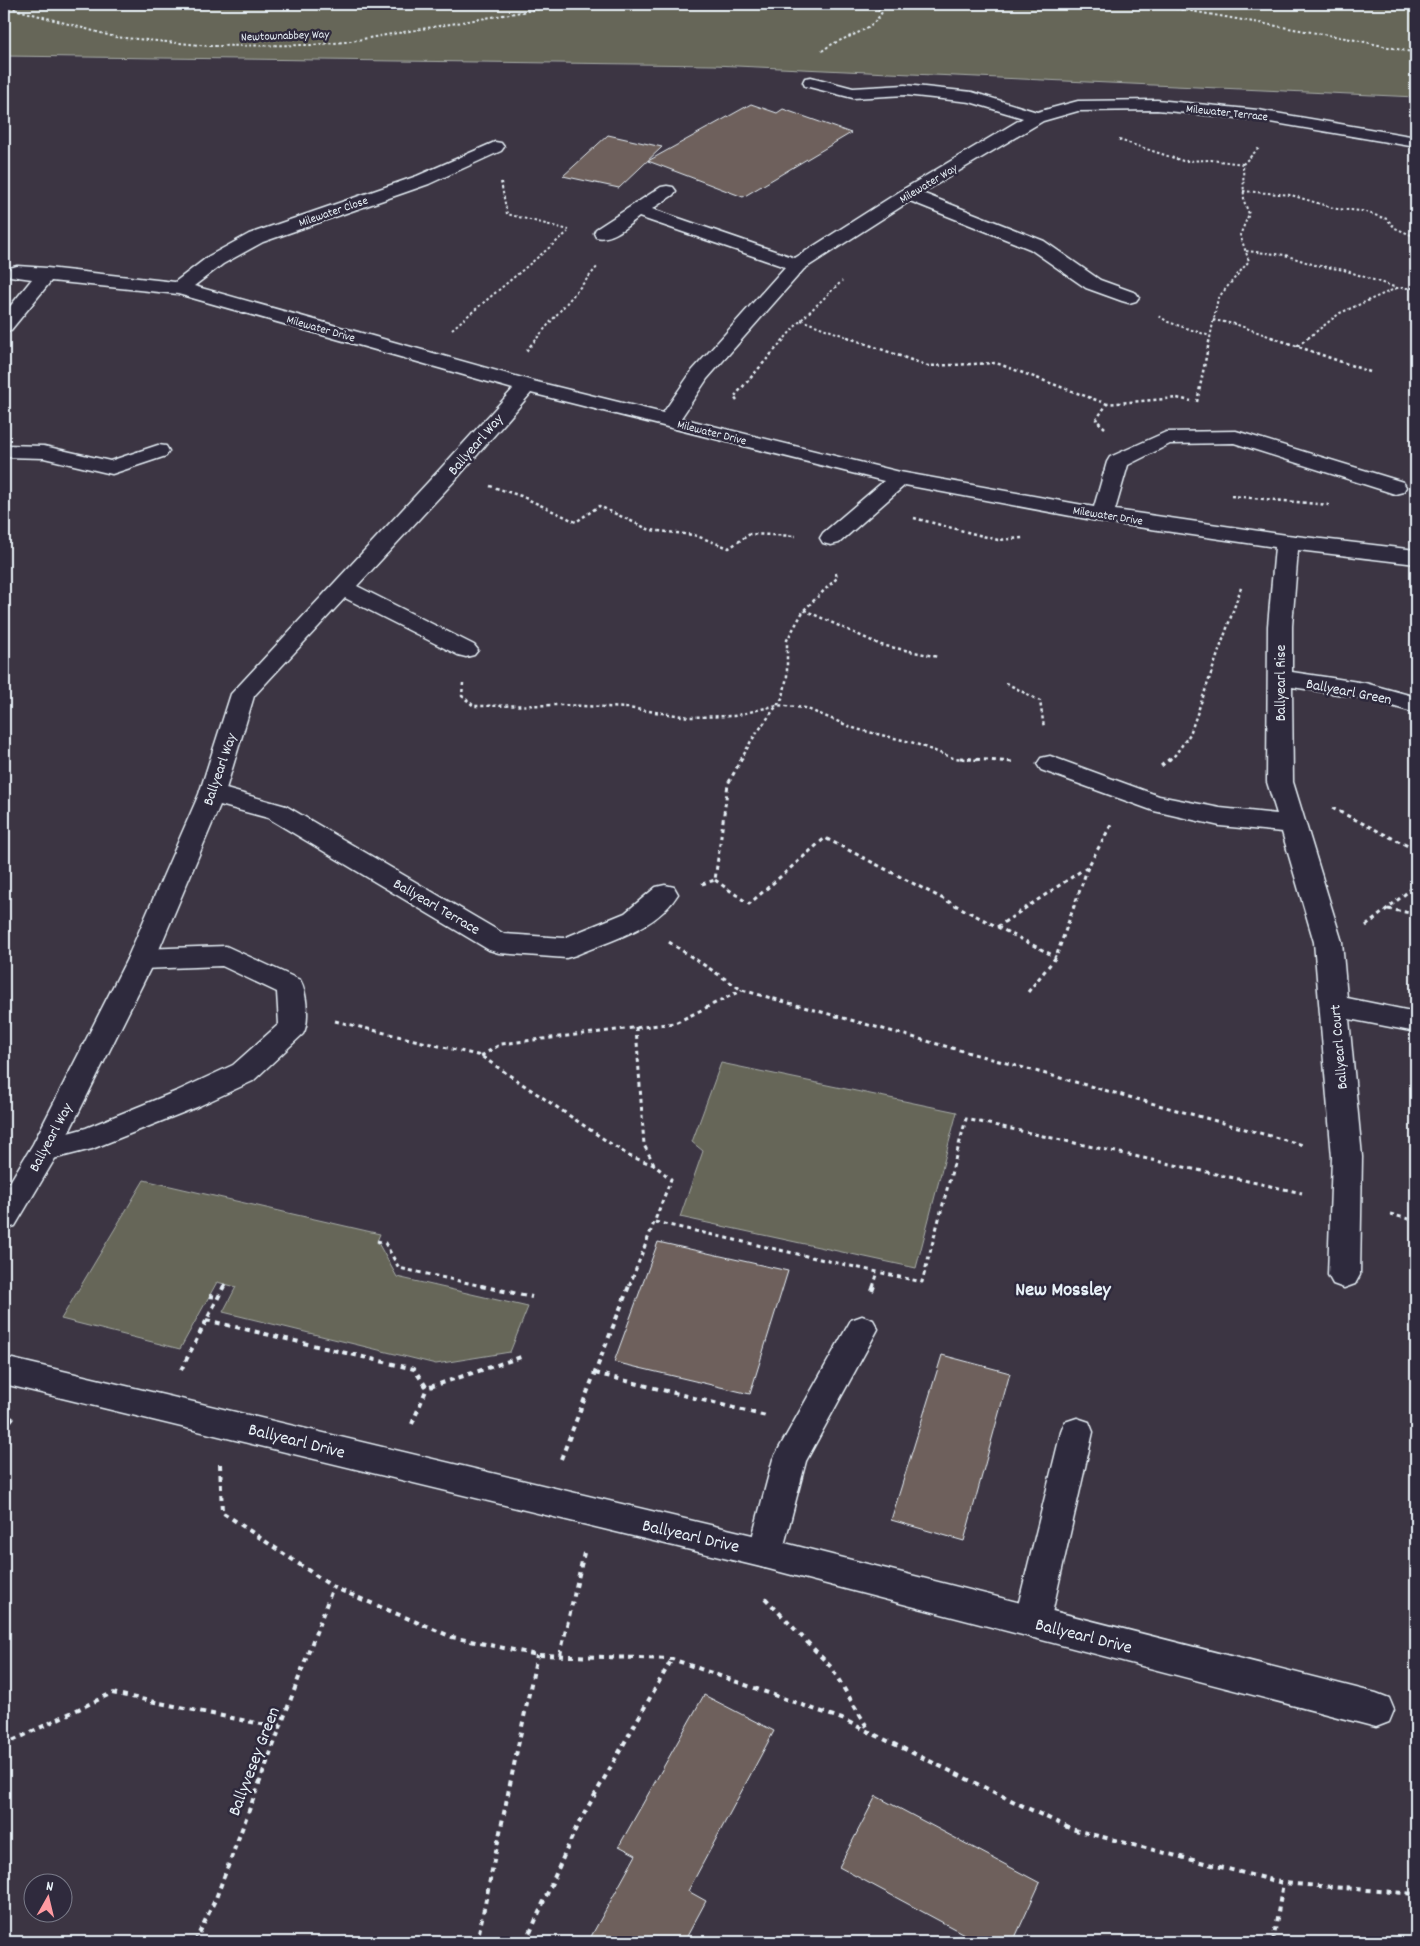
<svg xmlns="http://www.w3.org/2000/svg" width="1420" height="1946" viewBox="0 0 1420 1946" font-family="Dekko,sans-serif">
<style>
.green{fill:#666658;stroke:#a7aca8}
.building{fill:#6e615c;stroke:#e8f1f8}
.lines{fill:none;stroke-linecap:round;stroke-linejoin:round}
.lane-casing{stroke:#e8f1f8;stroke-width:3}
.street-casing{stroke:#e8f1f8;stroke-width:3}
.path-far3{stroke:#e8f1f8;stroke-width:2;stroke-dasharray:2.5 2.5;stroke-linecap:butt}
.path-far2{stroke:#e8f1f8;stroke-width:2.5;stroke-dasharray:3 3;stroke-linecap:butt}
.path-far1{stroke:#e8f1f8;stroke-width:3;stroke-dasharray:4 4;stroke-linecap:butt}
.path{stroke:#e8f1f8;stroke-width:4;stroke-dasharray:5 5;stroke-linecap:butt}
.lane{fill:#2f2a3d;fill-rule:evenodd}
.street{fill:#2f2a3d;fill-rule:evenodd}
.labels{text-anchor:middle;stroke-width:5;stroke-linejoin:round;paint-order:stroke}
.far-street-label{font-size:12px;fill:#e8f1f8;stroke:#2f2a3d}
.street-label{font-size:15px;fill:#e8f1f8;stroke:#2f2a3d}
.near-street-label{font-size:18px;fill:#e8f1f8;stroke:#2f2a3d}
.district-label{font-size:20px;font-weight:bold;fill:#e8f1f8;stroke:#2f2a3d}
</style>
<rect width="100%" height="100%" fill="#3c3543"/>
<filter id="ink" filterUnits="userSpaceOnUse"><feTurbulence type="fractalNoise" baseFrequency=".02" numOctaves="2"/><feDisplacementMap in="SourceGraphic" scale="10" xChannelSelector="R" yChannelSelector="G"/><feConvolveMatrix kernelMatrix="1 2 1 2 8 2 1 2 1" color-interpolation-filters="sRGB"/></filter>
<g filter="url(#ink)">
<!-- green -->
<path class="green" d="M4,4h1412v93l-702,-32 -710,-9z
M721,1063l236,49 -41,156 -236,-51 23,-66 -11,-9z
M144,1180l236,54 -3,7 20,36 131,30 -18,45 -74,12 -213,-52 13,-25 -19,-5 -37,67 -119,-30z"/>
<!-- building -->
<path class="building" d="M751,104l26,9 6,-4 68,24 -108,64 -95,-36z
M608,135l54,12 -43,41 -56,-12z
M658,1242l130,29 -38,123 -136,-32z
M942,1355l68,18 -46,168 -73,-21z
M704,1695l70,36 -86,160 18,10 -22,41h-96l48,-87 -17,-9z
M876,1796l164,87 -27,59h-34l-140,-75z"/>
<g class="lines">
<defs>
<path id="lane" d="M226,946l74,34c7,12 10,43 3,54l-50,47 -56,26 -105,42 -47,12 -10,-3 -5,-8 5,-8 51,-14 91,-37 56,-26 46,-41 -2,-32 -55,-26 -81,3 -10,-3 -4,-7 4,-7 10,-3z
M862,1316l11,4 5,9 -72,132 -24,92 -5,11 -12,4 -12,-4 -5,-11 25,-94 78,-139z
M1077,1418l12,4 4,10 -43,190 -6,11 -12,5 -12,-5 -6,-11 47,-190 4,-10z"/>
<path id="street" d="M811,77l42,11 52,-3 67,7 65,20 41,-11 79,-1 101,10 158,27v10l-158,-27 -101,-10 -79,1 -35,10 -121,72 122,48 56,39 36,13 3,4 -3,4 -7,2 -7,-2 -36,-13 -56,-39 -120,-48 -106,68 -97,110 -26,39 219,54 194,35 13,-45 3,-5 56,-25 70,-1 167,51 3,5 -3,5 -8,2 -161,-51 -64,1 -42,21 -13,45 172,25 129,15v14l-118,-14 -6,76v46l73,11 51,14v16l-52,-15 -72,-11 1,95 49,160 5,56 69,14v20l-67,-13 13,138 -2,118 -5,9 -11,4 -11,-4 -5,-9 4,-118 -18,-215 -32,-110 -62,-6 -66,-15 -113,-41 -4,-6 4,-6 9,-2 109,40 61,12 57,6 -10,-32 1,-156 7,-79 -172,-25 -198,-37 -66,58 -8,2 -8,-2 -3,-5 3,-5 61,-52 -353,-88 -73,84 -101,109 117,59 4,5 -4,5 -8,2 -8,-2 -113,-57 -91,98 -28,93 60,17 218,128 60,4 61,-25 31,-26 9,-2 9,2 4,7c-21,35 -67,46 -102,61l-10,3 -67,-5 -10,-3 -221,-132 -48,-13 -65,154 -95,191 -45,76 -11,3v-37l29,-48 94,-185 72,-165 32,-100 211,-227 71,-78 -335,-95 -127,-13 -40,49 -7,2v-18l28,-35 -22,-3 -3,-4 3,-4 7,-2 30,2 128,14 34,-26 40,-22 168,-58 78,-34 6,1 3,4 -3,4 -72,33 -166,58 -40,22 -29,22 339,95 130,32 29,-42 93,-104 -146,-50c-12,9 -27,24 -43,20l-2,-4 2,-4 65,-42 6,-1 6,1 3,4 -3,4 -21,14 143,49 107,-68 121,-72 -53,-16 -65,-7 -52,3 -48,-12 -2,-4 2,-4z
M4,445l40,1 66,15 48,-16 8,1 3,5 -3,5 -54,18 -68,-16 -40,-1z
M4,1357l761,181 611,155 13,5 5,12 -5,12 -13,5 -611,-159 -761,-184z"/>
</defs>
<!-- lane casing -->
<use href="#lane" class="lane-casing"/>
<!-- street casing -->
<use href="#street" class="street-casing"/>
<!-- path-far3 -->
<path class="path-far3" d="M1151,4l200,35 65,14
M4,6l111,31 95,9 101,-1 34,-3 223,-38
M822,51c20,-16 46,-15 60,-39l-11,-8
M1119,140l64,21 28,-1 32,4
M501,182l6,32 62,16
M1243,191l48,4 46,14 25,2 25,8 8,9 21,9
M1246,251l39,4 30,10 29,5 53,18h19
M1159,316l9,6 42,14
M801,320l49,18
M1213,320l22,4 39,14
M452,329l116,-97
M537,338l61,-72
M785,338l16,-18 41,-39
M1210,338l8,-40 31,-37 -9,-26 9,-21 -5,-13 -1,-37 16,-16
M1308,338l32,-25 57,-25"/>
<!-- path-far2 -->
<path class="path-far2" d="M847,337l81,29 68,-3 111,41
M1271,337l99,35
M1297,346l12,-9
M526,351l12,-14
M737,401l-3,-4 52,-60
M1197,402l13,-65
M1105,428l-9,-8 11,-16 70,-6 14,3
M490,486l31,10 55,26 23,-16 51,24 44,5 35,13 21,-14 46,2
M1231,496l98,9
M914,518l84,22 25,-2
M804,610l77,35 57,12
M463,683l-1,13 12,10 87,-1 67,3 61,9 45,-1 43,-11 28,3 51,21 55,13 42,16 25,2
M1006,683l34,18 4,27
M741,760l10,-19 32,-44 4,-21v-36l17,-30 33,-32 -1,-5
M1169,760l6,-5 15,-21 51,-146"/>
<!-- path-far1 -->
<path class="path-far1" d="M960,758l53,4
M1161,766l10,-8
M1332,808l84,42
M715,880l34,24 76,-66 231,119
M702,884l13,-4 13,-96 14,-26
M1388,909l28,5
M1366,926l50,-41
M997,927l90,-60
M669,942l73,48 561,155
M1028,992l28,-35 32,-90 23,-42
M335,1021l146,35 148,100 25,9 17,14 -42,108
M636,1027l8,118 10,19
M481,1056l20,-12 174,-21 67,-33
M1390,1214l26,7
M655,1222l267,60 44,-163 336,74
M377,1241l8,2 14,25 88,19
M223,1287l2,-3
M873,1287l5,-15"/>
<!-- path -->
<path class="path" d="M481,1286l51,11
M872,1291l2,-5
M209,1296l9,1
M206,1320l208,49 13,19 97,-32
M181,1370l43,-84
M595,1373l171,43
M412,1424l15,-36
M4,1429l10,-13
M561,1459l68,-173
M220,1464l2,48 111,75 119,50 85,18 135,4 170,60 229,110 212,54 133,11
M765,1598l66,69 39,65
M560,1655l24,-102
M4,1745l108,-52 168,35
M195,1942l21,-44 117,-311
M477,1942l60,-287
M526,1942l50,-114 96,-169
M1273,1942l10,-59"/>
<!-- lane -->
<use href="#lane" class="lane"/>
<!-- street -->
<use href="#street" class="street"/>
</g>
</g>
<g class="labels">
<!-- far-street labels -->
<g class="far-street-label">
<text transform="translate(285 35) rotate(-2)" y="4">Newtownabbey Way</text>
<text transform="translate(1227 112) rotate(6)" y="4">Milewater Terrace</text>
<text transform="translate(928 183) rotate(-31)" y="4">Milewater Way</text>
<text transform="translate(333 211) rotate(-19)" y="4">Milewater Close</text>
<text transform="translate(321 328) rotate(16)" y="4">Milewater Drive</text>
<text transform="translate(712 432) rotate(14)" y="4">Milewater Drive</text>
<text transform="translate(1108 515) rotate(9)" y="4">Milewater Drive</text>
</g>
<!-- street labels -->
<g class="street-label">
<text transform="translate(475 444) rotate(-49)" y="5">Ballyearl Way</text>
<text transform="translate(1280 683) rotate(-90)" y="5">Ballyearl Rise</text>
<text transform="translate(1349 691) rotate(11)" y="5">Ballyearl Green</text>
<text transform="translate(219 769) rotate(-71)" y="5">Ballyearl Way</text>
<text transform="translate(437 906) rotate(30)" y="5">Ballyearl Terrace</text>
<text transform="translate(1338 1047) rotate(-95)" y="5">Ballyearl Court</text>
<text transform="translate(50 1137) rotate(-62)" y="5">Ballyearl Way</text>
</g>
<!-- near-street labels -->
<g class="near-street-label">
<text transform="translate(297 1440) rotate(14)" y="6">Ballyearl Drive</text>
<text transform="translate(691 1535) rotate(13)" y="6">Ballyearl Drive</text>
<text transform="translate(1084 1635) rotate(14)" y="6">Ballyearl Drive</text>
<text transform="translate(253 1761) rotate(-69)" y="6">Ballyvesey Green</text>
</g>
<!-- district labels -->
<g class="district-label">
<text x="1063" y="1295">New Mossley</text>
</g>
</g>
<!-- margin -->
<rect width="1420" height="1946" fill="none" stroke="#2f2a3d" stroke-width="20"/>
<rect x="10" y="10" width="1400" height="1926" fill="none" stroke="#e8f1f8" stroke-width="2" filter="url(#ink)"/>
<!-- north arrow -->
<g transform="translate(48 1898) rotate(8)"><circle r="24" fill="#2f2a3d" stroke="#797a88"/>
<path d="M0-4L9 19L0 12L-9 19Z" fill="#ff9aa2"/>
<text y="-8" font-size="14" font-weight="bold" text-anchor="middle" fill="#e8f1f8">N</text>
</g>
</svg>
